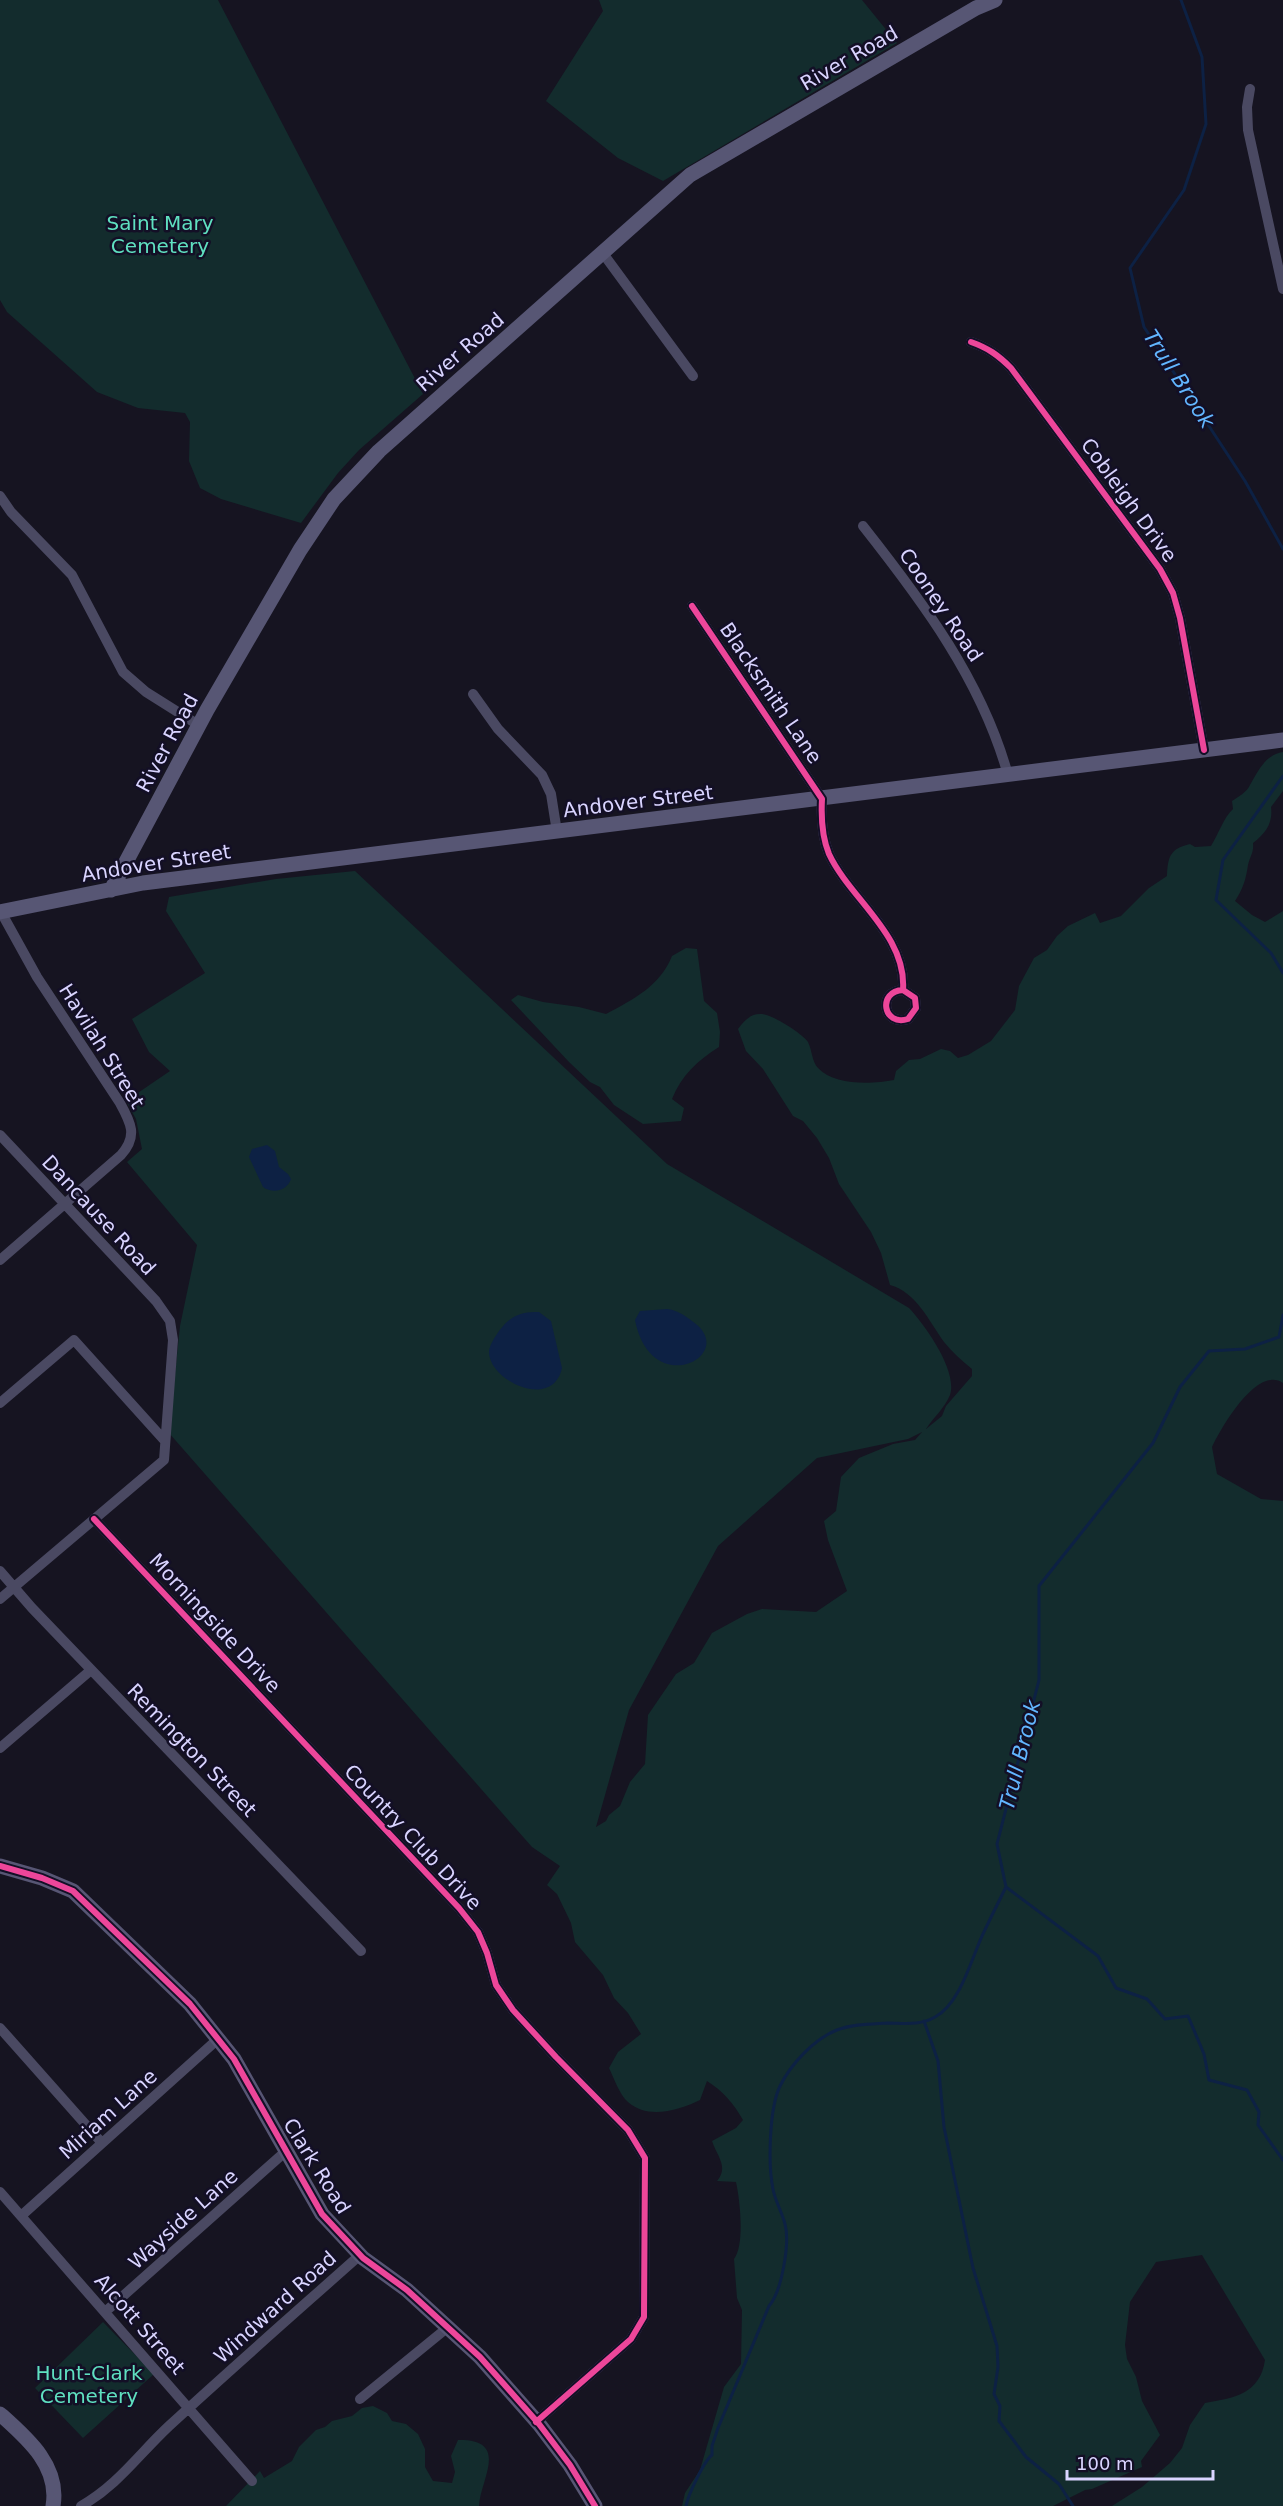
<svg xmlns="http://www.w3.org/2000/svg" width="1283" height="2506" viewBox="0 0 1283 2506" font-family="'DejaVu Sans',sans-serif">
<style>
.green{fill:#132c2d;fill-rule:evenodd}
.water{fill:#0d2144}
.lines{fill:none;stroke-linecap:round;stroke-linejoin:round}
.stream{stroke:#0d2144;stroke-width:3}
.street{stroke:#4a4962;stroke-width:10}
.secondary{stroke:#575674;stroke-width:15}
.cycleway-casing{stroke:#130f26;stroke-width:10}
.cycleway{stroke:#ed469a;stroke-width:6}
.labels{text-anchor:middle;stroke-width:5;stroke-linejoin:round;paint-order:stroke}
.street-label{font-size:20px;fill:#d9d4ff;stroke:#130f26}
.park-label{font-size:20px;fill:#5fe0c0;stroke:#130f26}
.water-label{font-size:21px;font-style:italic;fill:#62b6ff;stroke:#130f26}
</style>
<rect width="100%" height="100%" fill="#161421"/>
<!-- green -->
<path class="green" d="M0,0h218l205,394 -64,56 -21,23 -37,50 -80,-24 -21,-11 -11,-27 1,-39 -5,-9 -47,-5 -41,-16 -90,-80 -7,-12z
M599,0h263l35,43 -234,138 -45,-23 -72,-57 57,-90z
M1283,752v39l-12,16c2,16 -5,26 -18,36 1,10 -3,13 -5,22 -2,14 -5,24 -13,36l17,14 13,7 18,-11v472c-26,-18 -62,45 -71,64l5,27 44,25 22,2v1005h-171l30,-19 28,-24 12,-15 8,-23 15,-22c29,-5 55,-9 60,-43l-63,-105 -46,7 -26,40 -5,43 2,14 9,18 6,24 18,34 -19,26 1,6 -50,22 -7,1 -32,16h-371l3,-13 15,-23 24,-83 17,-23 1,-54 -5,-12 -3,-39c11,-14 6,-59 2,-77l-19,-1c12,-14 0,-25 -5,-40l24,-13 7,-8c-9,-16 -20,-29 -36,-39l-7,19c-21,10 -52,20 -72,2 -9,-8 -14,-24 -19,-34l9,-16 23,-18 -13,-21 -14,-15 -11,-23 -28,-33 -4,-19 -14,-29 -10,-9 13,-19 -28,-19 -363,-414 11,-107 17,-81 -70,-83 15,-13 -6,-30 -10,-18 44,-30 -21,-19 -17,-33 73,-46 -39,-62 3,-14 107,-18 79,-8 312,293 242,144c16,17 49,63 41,87 -6,14 -17,23 -24,34l16,-13 4,-10 26,-30v-7c-10,-8 -20,-17 -28,-27 -15,-21 -28,-50 -54,-57l-9,-32 -10,-21 -32,-48 -10,-26 -12,-20 -14,-17 -10,-5 -30,-47 -17,-18 -8,-22c6,-8 12,-15 22,-15 10,-1 42,19 48,28 4,8 4,20 10,26 16,18 55,16 76,12l2,-9 13,-11 11,-1 21,-10 9,2 8,7 10,-3 23,-14 24,-31 4,-24 15,-28 13,-8 10,-14 11,-10 27,-13 5,10 21,-7 28,-28 18,-12c1,-20 3,-27 23,-32l5,3 16,-1c7,-11 13,-29 22,-37l-1,-8c6,-4 15,-9 18,-16 8,-14 15,-30 33,-33zM922,1432l-7,8 -22,4 -34,14 -18,19 -5,34 -12,10 4,19 19,51 -31,21 -54,-3 -15,5 -35,19 -18,30 -18,11 -28,41 -3,49 -15,18 -10,24 -11,9 -3,6 -10,6 33,-117 89,-164 99,-88 91,-19z
M686,948l11,1 7,52 13,12 3,19 -1,15c-21,13 -38,29 -47,52l12,9 -3,13 -38,3 -29,-19 -14,-18 -10,-5 -21,-20 -58,-62 7,-5 25,7 36,5 27,7c28,-15 54,-28 66,-58z
M103,2322l51,52 -71,64 -48,-50z
M373,2406l14,7 5,8 14,3 12,10 7,15v18l8,14 19,2 3,-11 -4,-16 7,-16c53,-1 22,40 21,66h-253l34,-35 4,7 28,-17 7,-14 17,-17 9,-3 7,-6 20,-5 10,-8z"/>
<!-- water -->
<path class="water" d="M267,1145l8,6 4,16 9,7 3,5c-4,12 -18,15 -28,8l-14,-30 3,-8z
M667,1309c10,1 17,6 25,12 49,33 -41,81 -57,-1l5,-9z
M539,1312l12,9 11,47c-9,43 -74,13 -73,-17 1,-7 6,-14 10,-20 11,-15 22,-20 40,-19z"/>
<g class="lines">
<!-- stream -->
<path class="stream" d="M1181,0l21,57 4,67 -22,66 -54,78 14,59 101,154 38,68
M1283,776l-60,84 -7,40 55,53 12,20
M1283,1315l-4,22 -34,12 -36,2 -29,36 -27,56 -114,143v94l-42,164 9,43 92,69 18,32 31,11 18,20 23,-3 16,38 5,26 38,10 12,22 -1,13 25,35
M924,2021l14,40 6,66 29,141 24,78 1,21 -4,27 6,12 -1,15 27,36 33,27 14,22
M686,2506c2,-11 18,-45 26,-51v-9l6,-18 51,-122c13,-15 21,-63 16,-82 -3,-12 -10,-23 -12,-35 -5,-24 -4,-80 7,-103 11,-22 34,-47 57,-56 15,-6 34,-6 50,-7 16,0 33,3 48,-6 25,-13 36,-57 47,-81 8,-17 16,-33 24,-49"/>
<!-- street -->
<path class="street" d="M1250,89l-3,18 1,23 35,159
M602,252l91,124
M971,342c17,6 27,13 40,26l149,201 13,24 7,25 24,132
M0,496l11,16 61,63 51,97 23,20 54,34
M863,526c60,76 119,155 145,249
M692,606l130,193c-1,18 0,38 7,55 21,45 78,81 74,136 -26,1 -20,37 5,29l8,-11 -1,-10 -12,-8
M473,694l25,35 44,46 9,19 6,38
M0,1135l156,166 14,20 3,19 -9,120 -164,139
M0,1260l121,-105c17,-19 10,-32 -1,-52l-83,-126 -36,-65
M0,1403l74,-63 91,101
M94,1519l365,389 19,24 9,21 9,32 17,25 43,47 72,73 17,28 -1,159 -13,22 -95,83
M0,1571l32,37 329,343
M0,1748l91,-78
M0,2028l102,115
M0,2192l252,289
M21,2216l197,-177
M105,2312l180,-160
M360,2399l87,-71
M81,2506c36,-20 58,-52 88,-80 63,-58 127,-114 191,-171"/>
<!-- secondary -->
<path class="secondary" d="M111,890l96,-180 93,-160 34,-51 45,-48 311,-276 286,-167 19,-8
M0,912l143,-29 1140,-143
M0,1866l42,12 31,13 117,113 44,55 88,155 41,44 44,32 73,67 59,67 31,41 25,41
M0,2414c27,24 60,52 53,92"/>
<defs>
<path id="cycleway" d="M971,342c17,6 27,13 40,26l149,201 13,24 7,25 24,132
M692,606l130,193c-1,18 0,38 7,55 21,45 78,81 74,136 -26,1 -20,37 5,29l8,-11 -1,-10 -12,-8
M94,1519l365,389 19,24 9,21 9,32 17,25 43,47 72,73 17,28 -1,159 -13,22 -95,83
M0,1866l42,12 31,13 117,113 44,55 88,155 41,44 44,32 73,67 59,67 31,41 25,41"/>
</defs>
<!-- cycleway casing -->
<use href="#cycleway" class="cycleway-casing"/>
<!-- cycleway -->
<use href="#cycleway" class="cycleway"/>
</g>
<g class="labels">
<!-- street labels -->
<g class="street-label">
<text transform="translate(849 58) rotate(-30)" y="7">River Road</text>
<text transform="translate(460 352) rotate(-41)" y="7">River Road</text>
<text transform="translate(1129 500) rotate(54)" y="7">Cobleigh Drive</text>
<text transform="translate(941 605) rotate(56)" y="7">Cooney Road</text>
<text transform="translate(771 693) rotate(56)" y="7">Blacksmith Lane</text>
<text transform="translate(167 743) rotate(-62)" y="7">River Road</text>
<text transform="translate(638 801) rotate(-7)" y="7">Andover Street</text>
<text transform="translate(156 863) rotate(-9)" y="7">Andover Street</text>
<text transform="translate(102 1046) rotate(58)" y="7">Havilah Street</text>
<text transform="translate(99 1215) rotate(47)" y="7">Dancause Road</text>
<text transform="translate(215 1623) rotate(47)" y="7">Morningside Drive</text>
<text transform="translate(192 1750) rotate(46)" y="7">Remington Street</text>
<text transform="translate(413 1837) rotate(47)" y="7">Country Club Drive</text>
<text transform="translate(108 2114) rotate(-42)" y="7">Miriam Lane</text>
<text transform="translate(317 2166) rotate(58)" y="7">Clark Road</text>
<text transform="translate(183 2219) rotate(-42)" y="7">Wayside Lane</text>
<text transform="translate(275 2307) rotate(-42)" y="7">Windward Road</text>
<text transform="translate(140 2324) rotate(49)" y="7">Alcott Street</text>
</g>
<!-- park labels -->
<g class="park-label">
<text x="160" y="230">Saint Mary<tspan x="160" dy="23">Cemetery</tspan></text>
<text x="89" y="2380">Hunt-Clark<tspan x="89" dy="23">Cemetery</tspan></text>
</g>
<!-- water labels -->
<g class="water-label">
<text transform="translate(1179 379) rotate(57)" y="7">Trull Brook</text>
<text transform="translate(1020 1755) rotate(-76)" y="7">Trull Brook</text>
</g>
</g>
<!-- scale -->
<path d="M1067 2470v9h146v-9" fill="none" stroke="#d9d4ff" stroke-width="3"/>
<text x="1076" y="2470" font-size="18" fill="#d9d4ff" stroke="#130f26" stroke-width="4.5" paint-order="stroke">100 m</text>
</svg>
